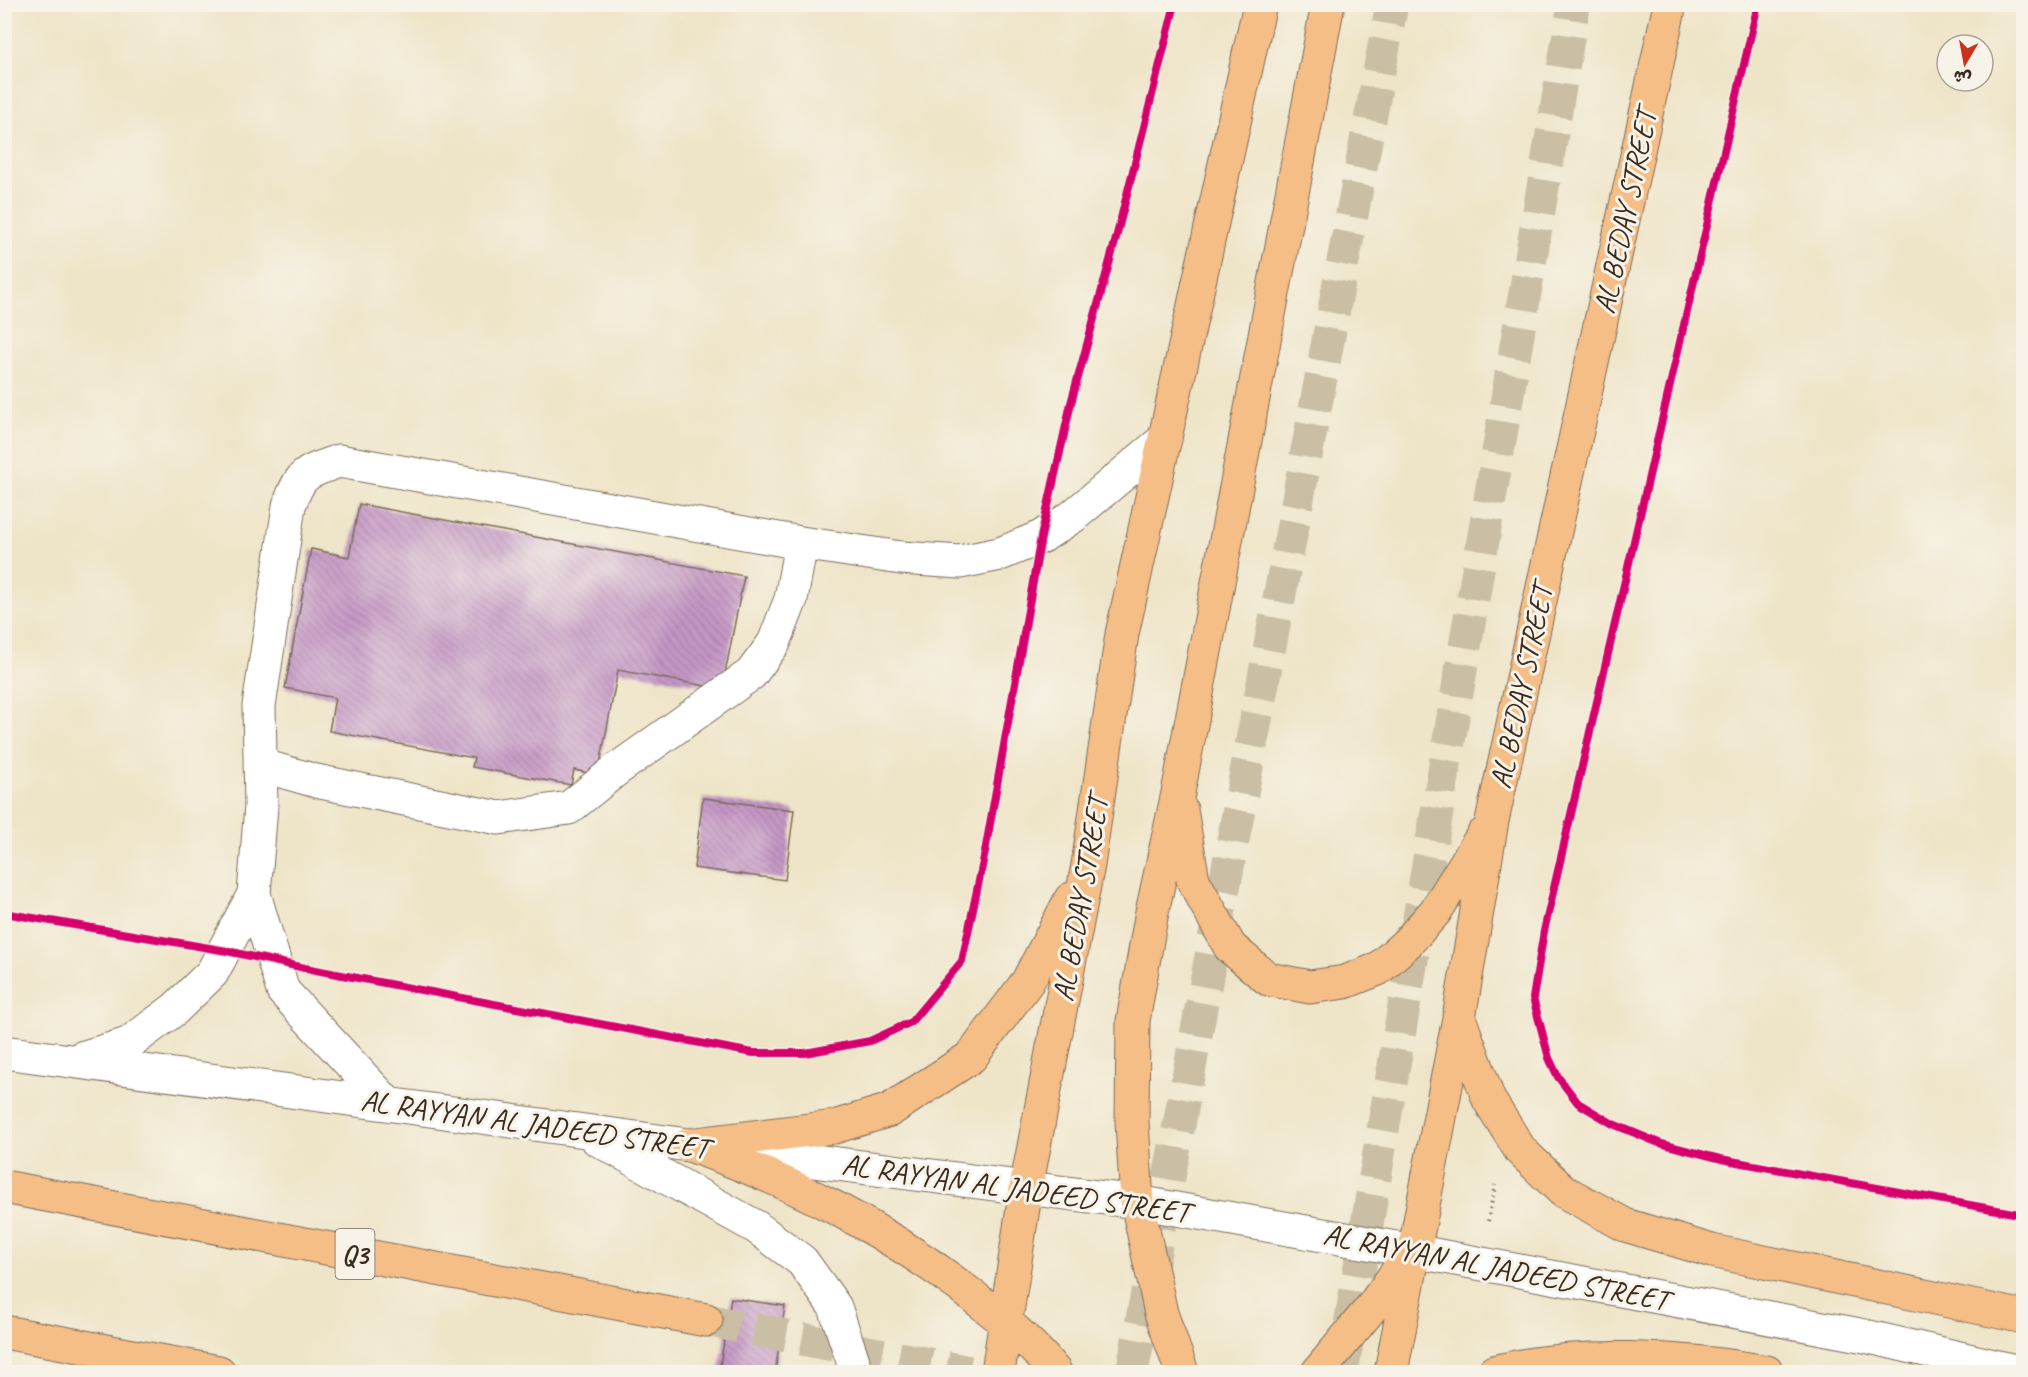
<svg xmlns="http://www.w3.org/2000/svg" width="2028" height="1377" viewBox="0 0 2028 1377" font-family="Caveat,'Playpen Sans Arabic',sans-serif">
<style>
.building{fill:url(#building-back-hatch)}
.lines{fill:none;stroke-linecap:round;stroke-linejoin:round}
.highway-tunnel{stroke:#cabfa5;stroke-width:33;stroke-dasharray:33 16;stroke-linecap:butt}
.minor-casing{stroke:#7a6b59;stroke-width:35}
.major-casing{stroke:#7a6b59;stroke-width:35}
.highway-casing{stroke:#7a6b59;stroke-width:35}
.path{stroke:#7a6b59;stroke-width:4;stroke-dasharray:1.5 4.5;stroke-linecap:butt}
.minor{stroke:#fff;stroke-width:33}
.major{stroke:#f6be87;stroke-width:33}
.highway{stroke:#f6be87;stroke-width:33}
.cycleway-casing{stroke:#f7f3e8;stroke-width:11}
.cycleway{stroke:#d6006c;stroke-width:8}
.labels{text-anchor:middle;stroke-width:6;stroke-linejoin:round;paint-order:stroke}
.shield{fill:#f7f3e8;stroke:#73665b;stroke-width:1.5}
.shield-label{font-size:28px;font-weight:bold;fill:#3b2a1e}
.street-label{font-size:30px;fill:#3b2a1e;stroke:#f7f3e8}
</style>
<defs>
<pattern id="building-back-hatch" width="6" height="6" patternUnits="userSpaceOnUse" patternTransform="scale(1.5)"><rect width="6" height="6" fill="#c597c6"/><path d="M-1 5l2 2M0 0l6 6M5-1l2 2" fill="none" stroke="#a17ba0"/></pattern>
</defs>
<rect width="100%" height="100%" fill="#f7f3e8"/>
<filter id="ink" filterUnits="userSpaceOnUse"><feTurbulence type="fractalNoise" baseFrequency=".0167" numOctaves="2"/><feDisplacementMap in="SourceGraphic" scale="12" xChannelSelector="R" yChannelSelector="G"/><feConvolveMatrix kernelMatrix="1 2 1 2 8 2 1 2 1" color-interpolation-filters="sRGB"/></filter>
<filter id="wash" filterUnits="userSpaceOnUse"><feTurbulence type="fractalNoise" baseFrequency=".008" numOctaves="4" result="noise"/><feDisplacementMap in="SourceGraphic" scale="24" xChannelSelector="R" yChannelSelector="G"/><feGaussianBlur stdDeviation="1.35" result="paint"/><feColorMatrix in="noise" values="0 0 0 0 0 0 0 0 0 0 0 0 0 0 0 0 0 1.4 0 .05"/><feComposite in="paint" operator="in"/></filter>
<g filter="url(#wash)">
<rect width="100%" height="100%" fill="#eee4c7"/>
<g id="blocks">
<!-- building -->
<path class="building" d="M359,504l385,72 -22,113 -104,-19 -20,105 -24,-5 -3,15 -99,-18 2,-9 -145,-27 6,-33 -50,-10 26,-139 38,8z
M703,798l91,12 -9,70 -91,-12z
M731,1298l54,8 -10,66h-56z"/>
</g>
</g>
<g filter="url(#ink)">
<use href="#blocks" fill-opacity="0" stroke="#7a6b59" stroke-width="1.5"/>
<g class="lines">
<!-- highway-tunnel -->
<path class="highway-tunnel" d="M706,1320l263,52
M1132,1372l260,-1368
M1342,1372l232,-1368"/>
<defs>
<path id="minor" d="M260,765l56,16 183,37 70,-10 47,-38 135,-96 23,-31 17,-44 10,-56
M4,1052l684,93 449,57 276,49 452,85 155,36
M81,1058l47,-14 47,-35 37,-36 42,-79
M388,1104l-105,-113 -29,-97 7,-88 -2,-100 30,-200c12,-35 17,-33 50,-45l462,82 100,15 59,4 40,-8 41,-17 31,-20 93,-78
M597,1139l159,88 46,34 33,46 18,54v11"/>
<path id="major" d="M1181,810l12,70 37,67 38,32 42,8 35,-5 33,-13 29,-26 28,-31 48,-77
M1459,1018l30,82 32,51 42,40 62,34 87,26 312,66
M688,1145l146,-18 56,-17 81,-53 57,-76 43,-82
M695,1147c97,35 183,78 266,140 34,26 67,51 94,85
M998,1372l28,-184 62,-323 34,-231 138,-630
M1182,1372l-21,-59 -24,-111 -5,-80 1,-101 18,-104 27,-124 150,-789
M1318,1372l54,-65 35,-49
M1391,1372l68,-354 33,-197 178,-817
M1494,1372c80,-21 191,-15 273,0"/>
<path id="highway" d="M4,1187l702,133
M4,1332l215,40"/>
</defs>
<!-- minor casing -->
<use href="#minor" class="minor-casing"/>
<!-- major casing -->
<use href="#major" class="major-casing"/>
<!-- highway casing -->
<use href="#highway" class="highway-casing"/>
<!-- path -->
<path class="path" d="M1488,1221l7,-36"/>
<!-- minor -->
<use href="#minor" class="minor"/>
<!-- major -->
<use href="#major" class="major"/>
<!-- highway -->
<use href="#highway" class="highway"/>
<defs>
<path id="cycleway" d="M1758,4l-214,927 -11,67 16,60 9,19 20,26 35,21 46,19 62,16 303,56
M4,913l223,38 78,17 448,85h52l65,-12 41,-19 51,-61 23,-109 56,-315 30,-134 44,-161 60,-238"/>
</defs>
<!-- cycleway casing -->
<use href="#cycleway" class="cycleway-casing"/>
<!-- cycleway -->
<use href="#cycleway" class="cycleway"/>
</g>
</g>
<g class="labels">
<!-- shield labels -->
<rect class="shield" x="335.5" y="1229" width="39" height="50" rx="4.5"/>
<g class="shield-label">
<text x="355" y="1264">Q3</text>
</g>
<!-- street labels -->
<g class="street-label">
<text transform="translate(1625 212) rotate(-78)" y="10">AL BEDAY STREET</text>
<text transform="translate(1521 687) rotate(-78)" y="10">AL BEDAY STREET</text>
<text transform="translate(1080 899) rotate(-80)" y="10">AL BEDAY STREET</text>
<text transform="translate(535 1124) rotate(8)" y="10">AL RAYYAN AL JADEED STREET</text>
<text transform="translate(1016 1188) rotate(8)" y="10">AL RAYYAN AL JADEED STREET</text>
<text transform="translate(1496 1267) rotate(11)" y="10">AL RAYYAN AL JADEED STREET</text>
</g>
</g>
<!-- margin -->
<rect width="2028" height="1377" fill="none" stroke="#f7f3e8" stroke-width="24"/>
<!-- north arrow -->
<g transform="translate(1965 63) rotate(190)"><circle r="28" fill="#f7f3e8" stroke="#aca397" stroke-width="1.5"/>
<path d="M0-4.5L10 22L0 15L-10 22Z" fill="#c8321e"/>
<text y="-9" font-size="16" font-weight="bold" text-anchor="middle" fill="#3b2a1e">ش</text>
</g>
</svg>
